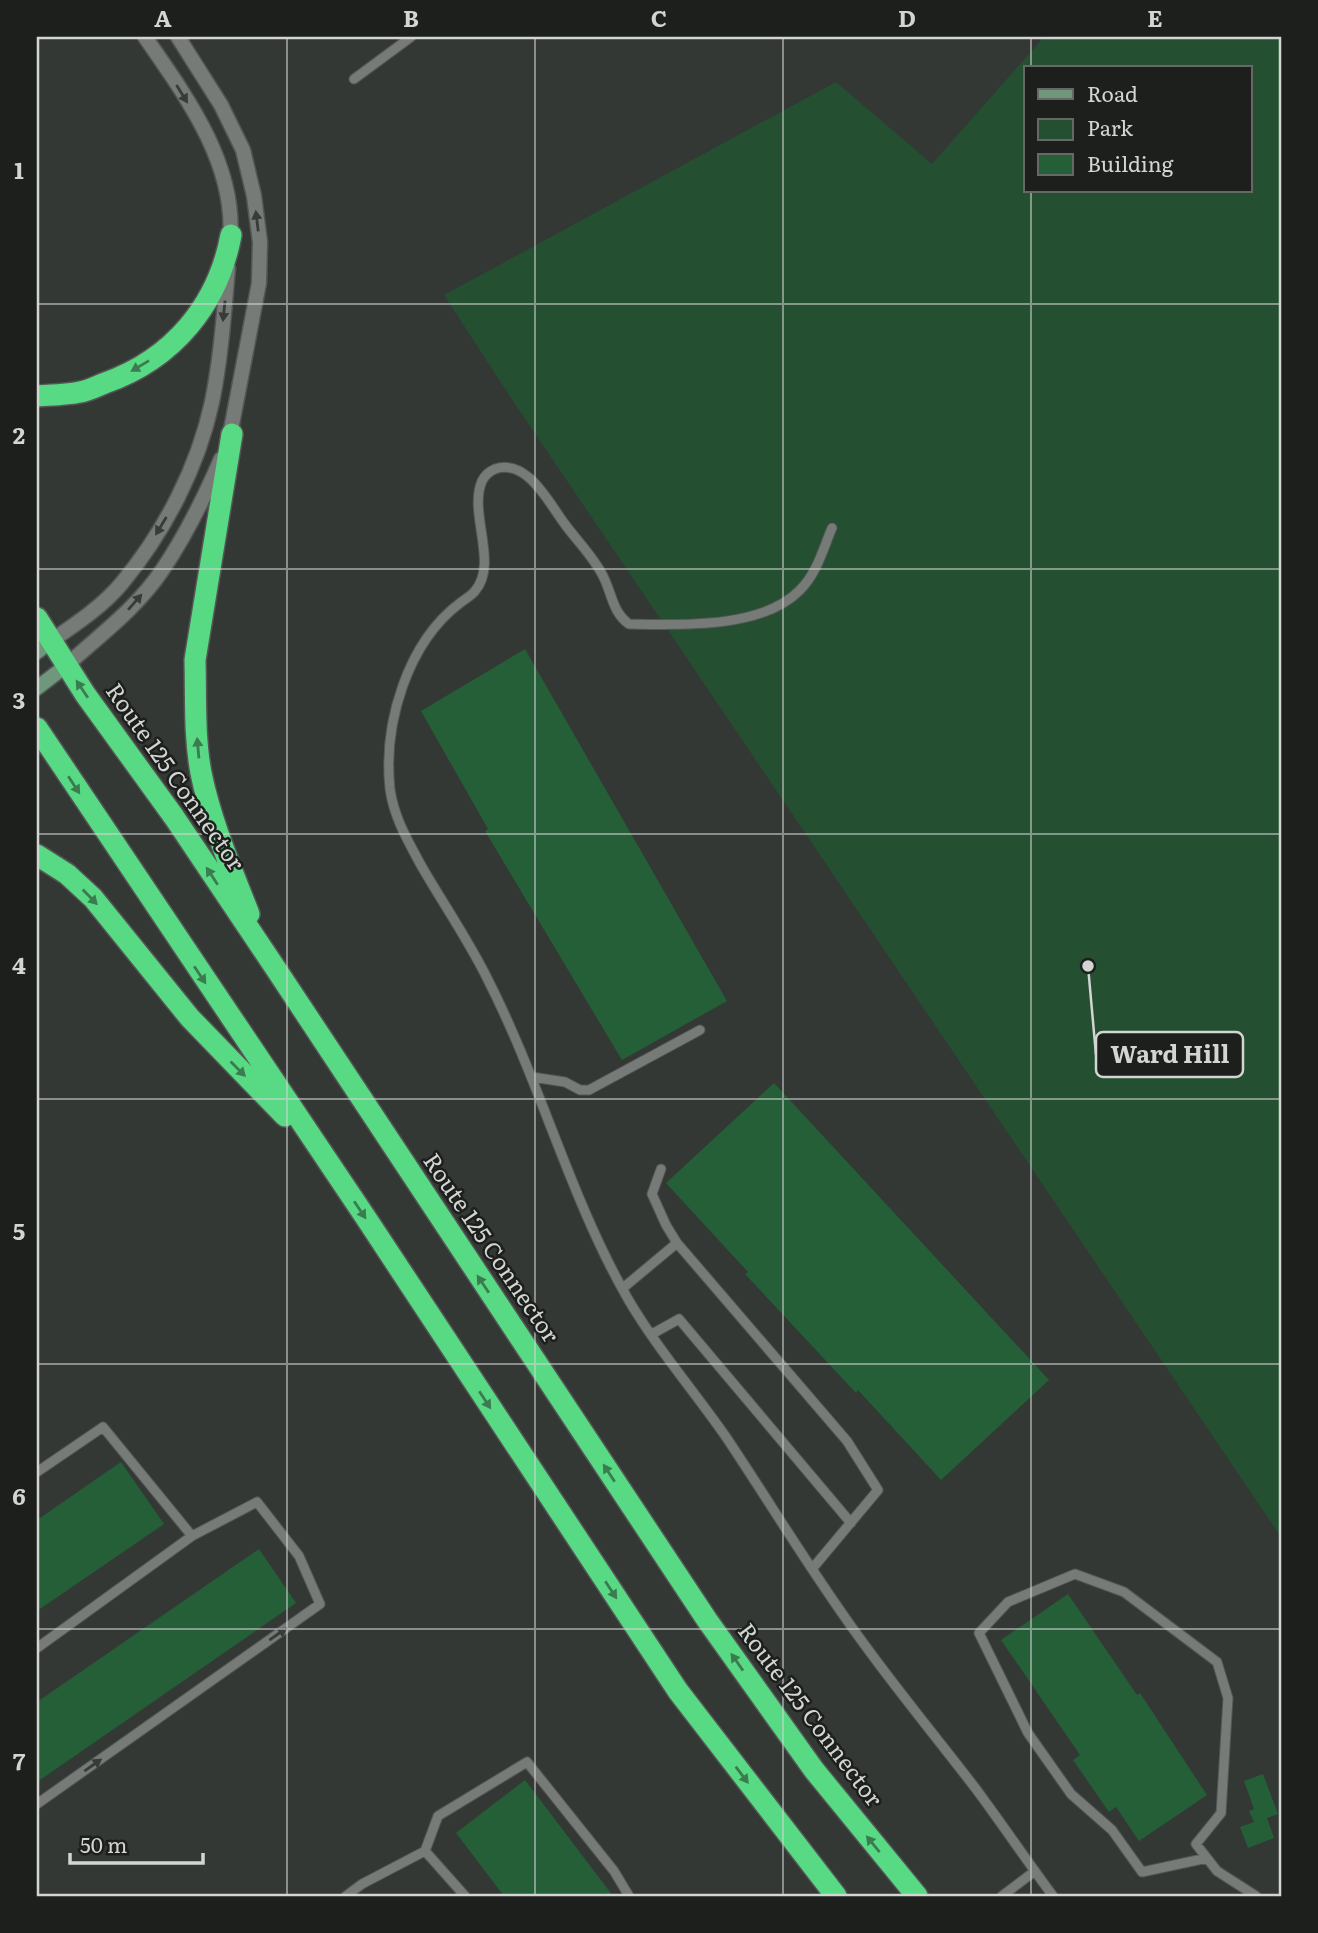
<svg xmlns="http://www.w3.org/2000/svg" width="1318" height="1933" viewBox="0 0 1318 1933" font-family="Literata,serif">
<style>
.green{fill:#244f31;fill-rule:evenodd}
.building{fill:#245f37}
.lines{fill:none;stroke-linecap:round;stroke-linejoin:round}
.lane-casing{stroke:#535654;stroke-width:11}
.street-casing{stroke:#535654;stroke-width:17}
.secondary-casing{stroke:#535654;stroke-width:17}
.highway-casing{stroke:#535654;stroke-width:24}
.lane{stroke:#777b77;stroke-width:9}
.street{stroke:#777b77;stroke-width:14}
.secondary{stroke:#6e977b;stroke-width:14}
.highway{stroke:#58d983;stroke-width:21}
.oneway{fill:#383b38}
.oneway2{fill:#3a7c50}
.grid{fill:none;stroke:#d3d5d3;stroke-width:2;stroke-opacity:0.55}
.labels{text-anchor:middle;stroke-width:5;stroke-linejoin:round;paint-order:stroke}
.street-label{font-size:23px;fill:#d3d5d3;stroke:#1d1f1d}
.leader{fill:none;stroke:#d3d5d3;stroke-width:2.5}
.callout-dot{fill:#d3d5d3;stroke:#1d1f1d;stroke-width:2.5}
.callout{fill:#1d1f1d;stroke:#d3d5d3;stroke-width:2.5}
.callout-label{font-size:24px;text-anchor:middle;font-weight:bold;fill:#d3d5d3}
.neatline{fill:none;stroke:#d3d5d3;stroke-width:2.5}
.grid-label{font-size:23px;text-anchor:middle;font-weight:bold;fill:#d3d5d3}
</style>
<rect width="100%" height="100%" fill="#343835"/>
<!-- green -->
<path class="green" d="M1044,37h237v1500l-772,-1142 -65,-100 392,-213 96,82zM1026,68h224v123h-224z"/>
<!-- building -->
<path class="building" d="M525,649l202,352 -105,59 -137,-229 3,-2 -67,-118z
M774,1083l275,297 -108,100 -83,-90 -2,3 -111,-119 3,-2 -82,-89z
M121,1462l43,62 -127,87v-91z
M259,1549l37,54 -259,179v-80z
M1068,1594l69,101 3,-2 67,102 -68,46 -23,-34 -7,5 -36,-52 7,-5 -79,-115z
M1263,1774l15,40 -11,4 7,20 -26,10 -8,-21 14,-5 -5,-11 5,-2 -10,-28z
M525,1780l88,116h-109l-48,-63z"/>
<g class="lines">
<defs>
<path id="lane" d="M354,79l57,-42
M832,528c-9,21 -15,45 -32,62 -38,39 -120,35 -171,34 -17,-12 -17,-31 -26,-48 -10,-20 -26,-35 -39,-53 -15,-20 -37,-65 -69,-54 -7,3 -10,6 -13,12 -14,32 17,82 -7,110 -4,5 -10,8 -15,12 -53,40 -77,121 -70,186 4,29 18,52 32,78 22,38 47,74 66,113 53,104 82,218 140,319 28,48 66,92 98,138 47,70 90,143 141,211 35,48 73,94 109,141 26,35 51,72 77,107
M532,1077l33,5 15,8h9l111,-60
M661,1169l-9,25 14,31 11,18
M623,1288l54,-45 170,198 31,49 -66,79
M652,1334l27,-15 172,204
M37,1472l66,-45 89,109 -155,112
M37,1804l283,-200 -21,-48 -42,-54 -65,34
M425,1851l13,-35 89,-54 87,109 15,25
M1207,1858l-65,14 -30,-42 -41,-36 -43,-61 -49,-100 29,-31 67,-28 49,18 93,70 11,36 -7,115 -25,31 21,27 39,25
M346,1896l16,-12 63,-33 40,45
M1002,1896l33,-25"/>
<path id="street" d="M145,37c41,59 92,128 85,204
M178,37l43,68 22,45 11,46 6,46 -1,41 -30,157
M51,641c25,-17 52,-35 71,-58 43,-52 76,-116 90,-181 9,-44 12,-89 16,-134
M67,665c33,-30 71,-58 96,-96 23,-34 42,-73 58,-110"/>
<path id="secondary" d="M37,652l14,-11
M37,688l30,-23"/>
<path id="highway" d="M37,396c14,-1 29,-1 43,-4 8,-1 17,-6 25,-9 68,-24 113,-78 126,-148
M232,434l-37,226c1,37 -1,76 6,113 10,49 30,95 48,141
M37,618l48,76 89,123 100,149 433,654 107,150 103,126
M37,728l329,490 312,473 158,205
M37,855l30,19 26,24 97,120 95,98"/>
</defs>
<!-- lane casing -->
<use href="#lane" class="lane-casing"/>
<!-- street casing -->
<use href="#street" class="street-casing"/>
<!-- secondary casing -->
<use href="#secondary" class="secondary-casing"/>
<!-- highway casing -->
<use href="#highway" class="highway-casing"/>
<!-- lane -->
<use href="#lane" class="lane"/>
<!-- street -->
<use href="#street" class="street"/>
<!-- secondary -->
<use href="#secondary" class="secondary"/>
<!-- highway -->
<use href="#highway" class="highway"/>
</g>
<!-- one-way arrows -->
<defs><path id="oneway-solid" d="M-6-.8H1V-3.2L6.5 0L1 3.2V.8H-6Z" transform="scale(1.75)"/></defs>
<g class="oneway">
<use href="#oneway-solid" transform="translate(182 94) rotate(58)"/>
<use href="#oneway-solid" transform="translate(257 221) rotate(-97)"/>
<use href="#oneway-solid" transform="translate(224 311) rotate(96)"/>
<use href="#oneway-solid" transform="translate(161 526) rotate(121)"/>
<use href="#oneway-solid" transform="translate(135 602) rotate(-49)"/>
<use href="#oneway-solid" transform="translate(278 1634) rotate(-35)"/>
<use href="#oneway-solid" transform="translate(93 1765) rotate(-35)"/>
</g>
<g class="oneway2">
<use href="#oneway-solid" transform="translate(140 366) rotate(149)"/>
<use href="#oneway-solid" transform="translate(82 689) rotate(-124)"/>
<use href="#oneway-solid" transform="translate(198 748) rotate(-95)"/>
<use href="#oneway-solid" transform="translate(74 785) rotate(57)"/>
<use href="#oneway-solid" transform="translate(212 876) rotate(-123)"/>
<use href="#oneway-solid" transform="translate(90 897) rotate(46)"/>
<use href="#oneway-solid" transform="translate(200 975) rotate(56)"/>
<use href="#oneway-solid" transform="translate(238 1069) rotate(45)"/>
<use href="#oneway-solid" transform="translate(360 1210) rotate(56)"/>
<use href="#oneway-solid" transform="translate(483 1284) rotate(-124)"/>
<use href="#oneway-solid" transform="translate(485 1400) rotate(57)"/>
<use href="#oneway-solid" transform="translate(609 1473) rotate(-123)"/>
<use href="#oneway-solid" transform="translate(611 1590) rotate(57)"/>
<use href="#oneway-solid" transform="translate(737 1662) rotate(-125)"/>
<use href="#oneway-solid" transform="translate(742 1775) rotate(53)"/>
<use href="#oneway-solid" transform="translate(873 1844) rotate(-129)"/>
</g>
<!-- grid -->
<path class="grid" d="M287,37v1859M535,37v1859M783,37v1859M1031,37v31M1031,191v1705M37,304h1244M37,569h1244M37,834h1244M37,1099h1244M37,1364h1244M37,1629h1244"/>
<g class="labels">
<!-- street labels -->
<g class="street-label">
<text transform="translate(175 777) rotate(55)" y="8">Route 125 Connector</text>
<text transform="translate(491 1248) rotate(56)" y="8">Route 125 Connector</text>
<text transform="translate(810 1715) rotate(53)" y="8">Route 125 Connector</text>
</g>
</g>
<!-- callouts -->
<path class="leader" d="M1088 966L1096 1055"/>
<circle class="callout-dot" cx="1088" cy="966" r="7"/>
<rect class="callout" x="1096" y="1032" width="147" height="45" rx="7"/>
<g class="callout-label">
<text x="1170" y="1063">Ward Hill</text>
</g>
<!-- border -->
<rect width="1318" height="1933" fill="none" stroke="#1d1f1d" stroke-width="77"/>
<!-- legend -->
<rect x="1024" y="66" width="228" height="126" fill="#1d1f1d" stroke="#666866" stroke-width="2"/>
<rect x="1038" y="89" width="35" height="10" fill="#6e977b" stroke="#666866" stroke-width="2"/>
<text x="1087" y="102" font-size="21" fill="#d3d5d3">Road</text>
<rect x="1038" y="119" width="35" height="21" fill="#244f31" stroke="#666866" stroke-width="2"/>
<text x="1087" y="136" font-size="21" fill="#d3d5d3">Park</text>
<rect x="1038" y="154" width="35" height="21" fill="#245f37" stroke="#666866" stroke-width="2"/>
<text x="1087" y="172" font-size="21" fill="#d3d5d3">Building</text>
<!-- scale -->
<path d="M70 1853v10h133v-10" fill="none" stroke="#d3d5d3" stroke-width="3.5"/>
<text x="80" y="1853" font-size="21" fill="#d3d5d3" stroke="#1d1f1d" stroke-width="5" paint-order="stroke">50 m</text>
<rect x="38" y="38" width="1242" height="1857" class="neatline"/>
<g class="grid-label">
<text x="163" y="27">A</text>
<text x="411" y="27">B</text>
<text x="659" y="27">C</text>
<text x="907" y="27">D</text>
<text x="1155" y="27">E</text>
<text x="19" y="179">1</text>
<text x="19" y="444">2</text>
<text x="19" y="709">3</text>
<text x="19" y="974">4</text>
<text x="19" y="1240">5</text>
<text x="19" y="1505">6</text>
<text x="19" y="1770">7</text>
</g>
</svg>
